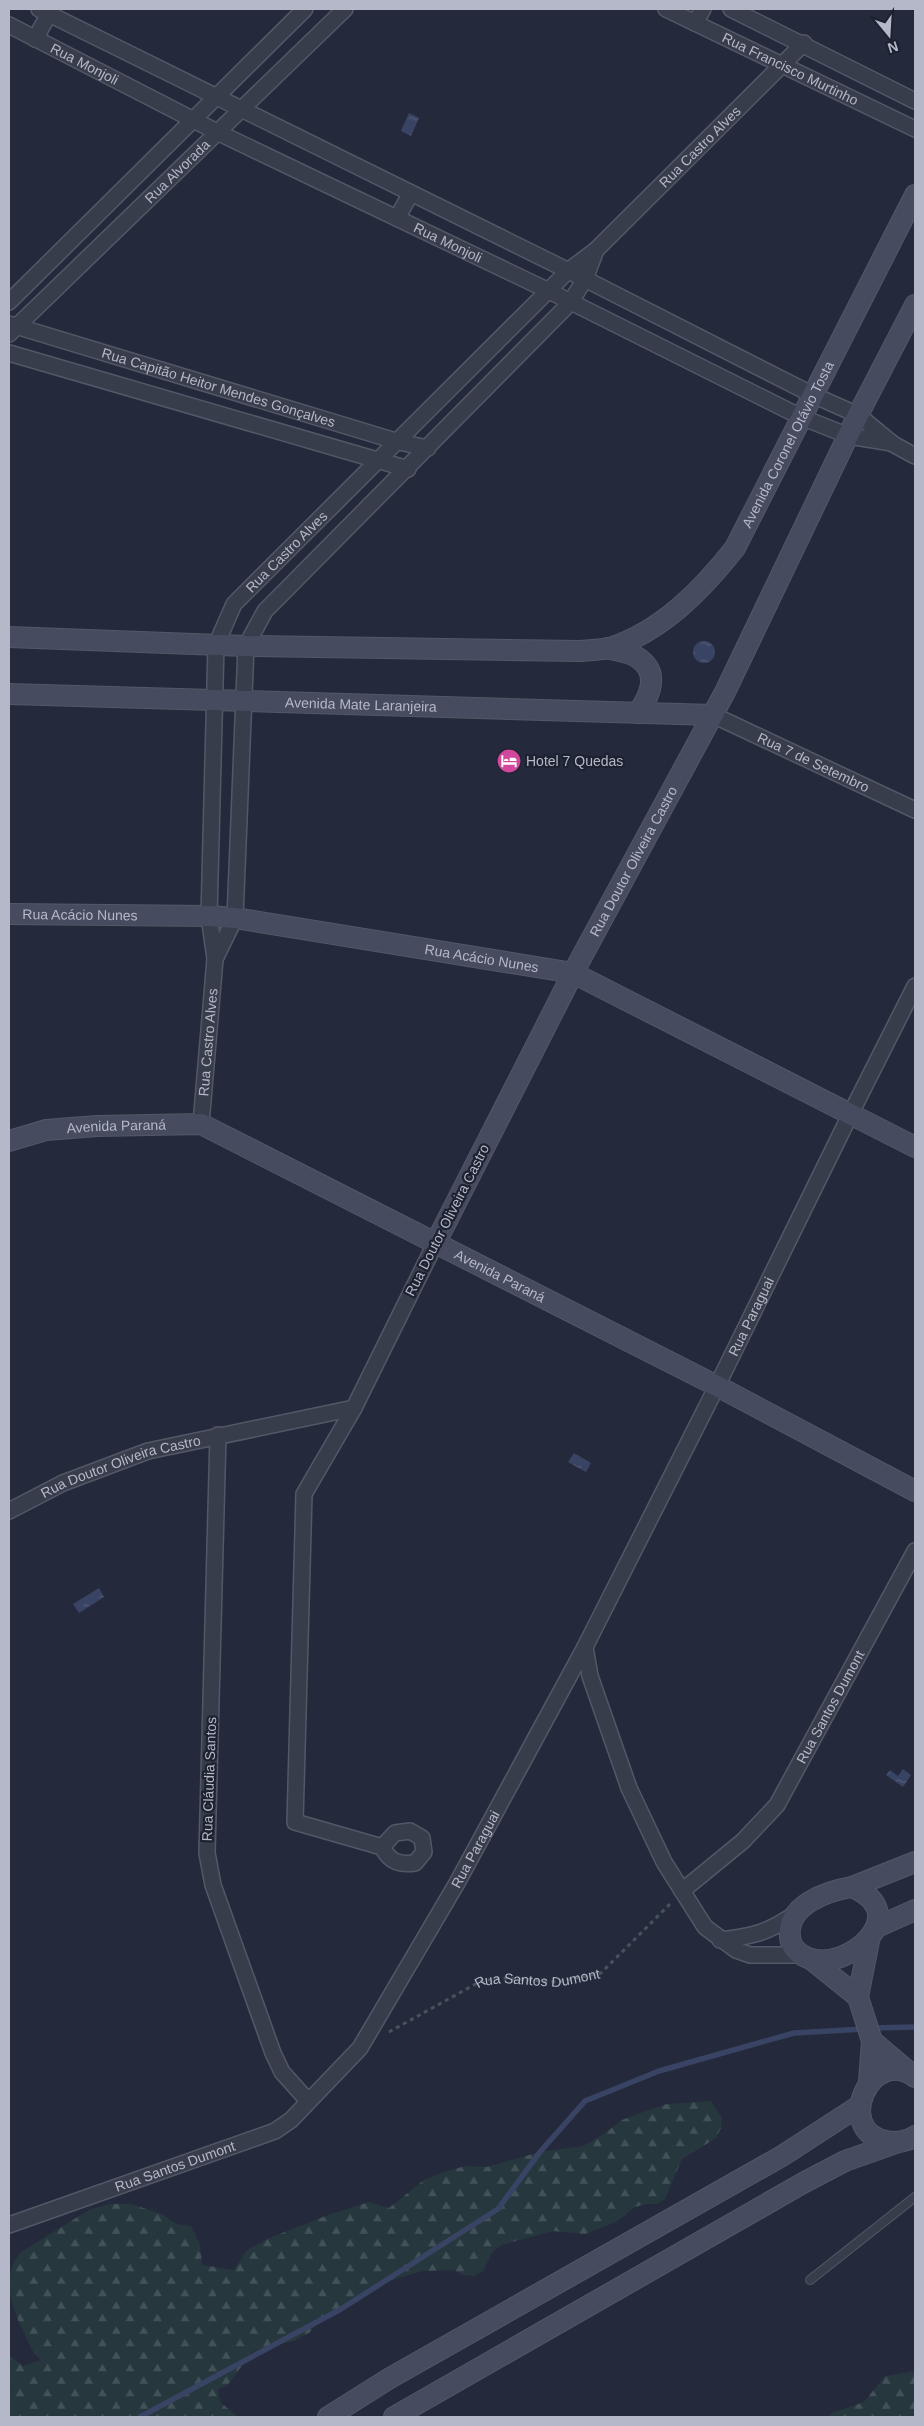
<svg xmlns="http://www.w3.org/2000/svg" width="924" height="2426" viewBox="0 0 924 2426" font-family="Arial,sans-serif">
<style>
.forest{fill:url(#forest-firs)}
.water{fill:url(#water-ripples)}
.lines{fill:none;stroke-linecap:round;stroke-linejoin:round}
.stream{stroke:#394363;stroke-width:5.5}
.lane-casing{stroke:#535867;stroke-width:10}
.street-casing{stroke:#535867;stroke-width:18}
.secondary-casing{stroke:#535867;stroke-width:22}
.path{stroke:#44545a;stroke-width:3;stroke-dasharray:4 4;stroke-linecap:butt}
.lane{stroke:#383d4c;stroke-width:8}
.street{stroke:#383d4c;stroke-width:15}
.secondary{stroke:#464b5f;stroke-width:20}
.labels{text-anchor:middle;stroke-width:4.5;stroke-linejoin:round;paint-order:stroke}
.street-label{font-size:14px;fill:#b4b8c8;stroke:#1d2231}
.poi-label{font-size:14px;fill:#b4b8c8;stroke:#1d2231;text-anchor:start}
</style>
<defs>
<pattern id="forest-firs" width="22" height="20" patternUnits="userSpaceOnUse" patternTransform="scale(1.25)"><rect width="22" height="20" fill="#26373d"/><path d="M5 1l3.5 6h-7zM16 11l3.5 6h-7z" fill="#435258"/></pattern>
<pattern id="water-ripples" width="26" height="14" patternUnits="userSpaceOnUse" patternTransform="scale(1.25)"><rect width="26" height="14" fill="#394363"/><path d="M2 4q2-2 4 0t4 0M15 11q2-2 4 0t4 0" fill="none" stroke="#535c78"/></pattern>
</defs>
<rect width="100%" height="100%" fill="#242a3c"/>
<!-- forest -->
<path class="forest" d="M711,2101l11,17 -1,10 -5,10 -34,21 -17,40 -8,5h-11l-11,3 -19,15 -31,12 -32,-3 -51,14 -9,6 -10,20 -9,5 -11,-1 -9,-5 -31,1 -39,11 -61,35 -14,16 -18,9 -20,3 -19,7 -25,34 -9,3 2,13 18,15h-229v-62l14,11 18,-6c-10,-9 -12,-17 -18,-29 -12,-26 -23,-55 -2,-79l68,-42 20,-6h22l31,10 14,10 15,2 9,19 2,20 32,5 12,-19 21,-12 61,-24 41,-13 20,6 35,-28 20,-8 21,-6 22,1 53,-15 43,-6 21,-12 18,-14 24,-9 21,-7z
M915,2371v46h-87l4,-4 32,-11 21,-26z"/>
<!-- water -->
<path class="water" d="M409,113l10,5 -8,18 -10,-5z
M693 652a11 11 0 1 1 22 0a11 11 0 1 1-22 0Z
M574,1453l17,10 -5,9 -18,-10z
M99,1588l5,9 -25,16 -6,-9z
M903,1769l8,6 -8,12 -17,-12 4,-5 8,6z"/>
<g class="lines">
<!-- stream -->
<path class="stream" d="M873,2028l42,-1
M140,2417l201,-108 157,-100 42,-57 45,-51 74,-30 135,-38 70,-4"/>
<defs>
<path id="lane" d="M810,2280l105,-83"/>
<g id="street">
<path d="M39,9l546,270 228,116 45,20 35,29 22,12"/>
<path id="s2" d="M666,9l249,120"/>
<path d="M731,9l184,92"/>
<path d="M695,23l8,-14"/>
<path id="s3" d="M9,25l208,107 332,159 252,126 48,19 43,7"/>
<path d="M35,39l14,-25"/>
<path d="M397,218l14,-25"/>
<path d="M9,302l296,-293"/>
<path id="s4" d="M9,324l390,118 29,6"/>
<path id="s5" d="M9,334l336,-325"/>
<path d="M9,353l399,116"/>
<path id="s6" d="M713,715l202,95"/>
<path d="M215,959l20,-41 11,-272 19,-35 305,-308 15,-24 11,-29"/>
<path id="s7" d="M201,1124l14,-165 -6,-43 7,-271 18,-41 334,-333 28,-21 208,-207"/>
<path d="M354,1408l-50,86 -9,328 87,25c8,15 17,18 33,16l9,-11 -2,-14 -12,-7 -15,2 -13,14"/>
<path d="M218,1435l-11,418 6,32 60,168 9,19 26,29"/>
<path id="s8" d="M9,1511l54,-28 85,-32 206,-43 81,-164"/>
<path id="s9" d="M682,1891l61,-50 34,-36 138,-254"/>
<path d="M720,1940c34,-4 47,-7 75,-26"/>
<path id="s10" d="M799,1955h-49l-14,-5 -31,-23 -41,-65 -35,-74 -39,-112 -5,-29 132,-261 133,-271 65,-129"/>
<path id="s11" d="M9,2225l266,-94 16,-11 69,-72 97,-165 128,-236"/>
</g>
<g id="secondary">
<path id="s12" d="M9,637l237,9 333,5c10,-1 21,-1 31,-3 52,-17 92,-58 125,-100l180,-353"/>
<path d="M608,648c9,3 19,4 27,8 26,15 16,38 3,57"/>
<path id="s13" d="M9,694l704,21"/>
<path id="s14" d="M9,914l200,2 26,2 338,55 342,174"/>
<path id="s15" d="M9,1141l37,-11 51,-4 104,-2 516,262 198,105"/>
<path id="s16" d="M435,1244l138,-271 152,-281 133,-277 57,-110"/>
<path d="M852,1887c64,27 -5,86 -44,71 -10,-4 -17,-10 -18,-21 -4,-32 37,-46 62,-50z"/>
<path d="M852,1887l63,-25"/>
<path d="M877,1927l38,-17"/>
<path d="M812,1960l46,37"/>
<path d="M872,2041l39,33"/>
<path d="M915,2077c-44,-32 -82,53 -29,64 9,2 21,1 29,-5"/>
<path d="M869,2082l3,-41 -14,-44 11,-56"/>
<path d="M328,2417l62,-39 392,-222 77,-50"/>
<path d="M394,2417l409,-234 42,-22 51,-18"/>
</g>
</defs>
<!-- lane casing -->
<use href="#lane" class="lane-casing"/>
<!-- street casing -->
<use href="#street" class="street-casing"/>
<!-- secondary casing -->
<use href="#secondary" class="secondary-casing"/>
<!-- path -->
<path class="path" id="s1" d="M389,2032l92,-51 22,-3 54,4 44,-9 70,-70"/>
<!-- lane -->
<use href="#lane" class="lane"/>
<!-- street -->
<use href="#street" class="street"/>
<!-- secondary -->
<use href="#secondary" class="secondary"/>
</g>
<!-- icons -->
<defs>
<symbol id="hotel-disc" viewBox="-11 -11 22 22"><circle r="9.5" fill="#d1479c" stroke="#1d2231"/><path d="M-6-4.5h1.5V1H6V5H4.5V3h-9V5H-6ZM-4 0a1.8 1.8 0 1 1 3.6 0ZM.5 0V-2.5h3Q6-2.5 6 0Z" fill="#fff"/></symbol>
</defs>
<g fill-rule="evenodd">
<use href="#hotel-disc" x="495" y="747" width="28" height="28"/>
</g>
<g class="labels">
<!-- street labels -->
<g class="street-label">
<text dy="5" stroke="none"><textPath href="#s3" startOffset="85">Rua Monjoli</textPath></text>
<text dy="5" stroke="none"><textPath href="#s2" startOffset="138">Rua Francisco Murtinho</textPath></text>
<text dy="5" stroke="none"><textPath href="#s7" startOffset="1178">Rua Castro Alves</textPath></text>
<text dy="5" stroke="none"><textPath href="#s5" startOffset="234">Rua Alvorada</textPath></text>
<text dy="5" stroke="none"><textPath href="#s3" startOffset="490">Rua Monjoli</textPath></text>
<text dy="5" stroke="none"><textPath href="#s4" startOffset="219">Rua Capitão Heitor Mendes Gonçalves</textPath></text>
<text dy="5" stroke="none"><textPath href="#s12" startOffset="880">Avenida Coronel Otávio Tosta</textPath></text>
<text dy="5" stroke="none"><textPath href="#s7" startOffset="599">Rua Castro Alves</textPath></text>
<text dy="5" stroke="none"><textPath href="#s13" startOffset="352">Avenida Mate Laranjeira</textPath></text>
<text dy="5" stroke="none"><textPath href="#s6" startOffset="111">Rua 7 de Setembro</textPath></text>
<text dy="5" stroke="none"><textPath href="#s16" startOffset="431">Rua Doutor Oliveira Castro</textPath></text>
<text dy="5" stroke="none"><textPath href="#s14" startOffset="71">Rua Acácio Nunes</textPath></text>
<text dy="5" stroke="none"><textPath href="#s14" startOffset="476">Rua Acácio Nunes</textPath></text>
<text dy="5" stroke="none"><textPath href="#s7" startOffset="82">Rua Castro Alves</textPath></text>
<text dy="5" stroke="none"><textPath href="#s15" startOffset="109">Avenida Paraná</textPath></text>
<text transform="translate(447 1220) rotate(-63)" y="5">Rua Doutor Oliveira Castro</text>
<text dy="5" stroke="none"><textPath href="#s15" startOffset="529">Avenida Paraná</textPath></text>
<text dy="5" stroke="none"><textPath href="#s10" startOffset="779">Rua Paraguai</textPath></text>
<text dy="5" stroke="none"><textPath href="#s8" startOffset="121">Rua Doutor Oliveira Castro</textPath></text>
<text dy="5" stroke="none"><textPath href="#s9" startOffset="240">Rua Santos Dumont</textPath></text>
<text transform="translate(209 1779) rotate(-88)" y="5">Rua Cláudia Santos</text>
<text dy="5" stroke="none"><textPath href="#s11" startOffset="631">Rua Paraguai</textPath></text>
<text dy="5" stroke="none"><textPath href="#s1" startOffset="162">Rua Santos Dumont</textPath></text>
<text dy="5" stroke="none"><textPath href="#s11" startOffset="176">Rua Santos Dumont</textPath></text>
</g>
<!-- poi labels -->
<g class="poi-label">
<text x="526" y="766">Hotel 7 Quedas</text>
</g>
</g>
<!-- border -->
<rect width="924" height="2426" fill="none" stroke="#b4b8c8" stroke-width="20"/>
<!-- north arrow -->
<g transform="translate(889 35) rotate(162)" stroke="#1d2231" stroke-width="4" paint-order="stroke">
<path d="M0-4L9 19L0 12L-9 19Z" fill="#b4b8c8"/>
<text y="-8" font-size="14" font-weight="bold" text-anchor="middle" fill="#b4b8c8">N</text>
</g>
</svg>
